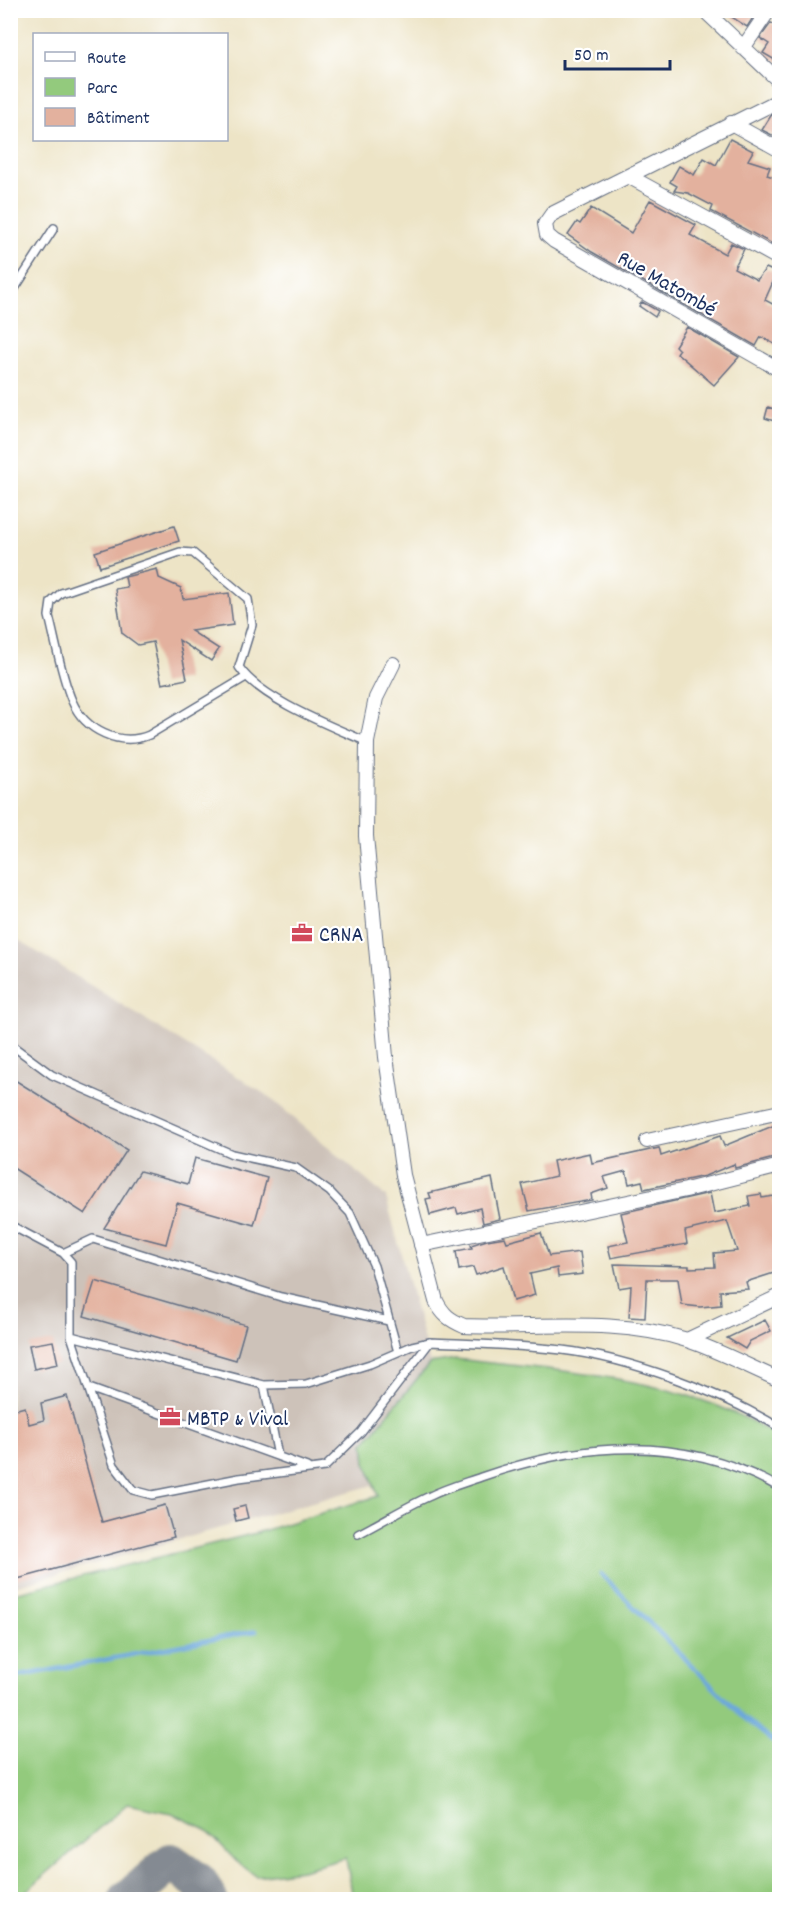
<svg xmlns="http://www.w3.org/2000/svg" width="790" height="1910" viewBox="0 0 790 1910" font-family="Dekko,sans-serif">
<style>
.industrial{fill:#cdc2b9}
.green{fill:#93ca7d;stroke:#577c6e;stroke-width:1.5}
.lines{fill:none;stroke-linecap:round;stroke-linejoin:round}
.stream{stroke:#6ca7dc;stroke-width:4.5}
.taxiway{stroke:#848a92;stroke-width:38}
.building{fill:#e3b19e}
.lane-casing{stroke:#646e82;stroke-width:10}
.street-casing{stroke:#646e82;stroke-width:16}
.lane{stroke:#fff;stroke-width:7}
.street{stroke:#fff;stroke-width:14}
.labels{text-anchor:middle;stroke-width:4.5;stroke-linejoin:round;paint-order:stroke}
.street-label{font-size:22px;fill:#1b2f5e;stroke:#fff}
.poi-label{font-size:22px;fill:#1b2f5e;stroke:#fff;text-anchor:start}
</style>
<rect width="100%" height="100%" fill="#fff"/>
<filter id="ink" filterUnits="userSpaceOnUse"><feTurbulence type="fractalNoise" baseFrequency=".0167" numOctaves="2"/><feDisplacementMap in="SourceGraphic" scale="12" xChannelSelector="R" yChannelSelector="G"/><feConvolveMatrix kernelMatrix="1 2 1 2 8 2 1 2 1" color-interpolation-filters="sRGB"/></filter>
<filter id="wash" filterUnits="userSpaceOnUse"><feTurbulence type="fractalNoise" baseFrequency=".008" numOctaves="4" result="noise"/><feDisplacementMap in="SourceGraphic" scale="24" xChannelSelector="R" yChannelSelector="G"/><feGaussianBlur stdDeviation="1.35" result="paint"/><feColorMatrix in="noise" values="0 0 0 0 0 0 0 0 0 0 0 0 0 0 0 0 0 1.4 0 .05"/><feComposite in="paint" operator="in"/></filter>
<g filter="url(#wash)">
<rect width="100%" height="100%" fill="#ede4c6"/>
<!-- industrial -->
<path class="industrial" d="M10,935l258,161 118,101 44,166 -66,80 2,20 7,22 -362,102z"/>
<!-- green -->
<path class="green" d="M456,1359c109,13 228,17 323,78v462h-426l-7,-41 -44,12 -46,6 -20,-15 -28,-30 -36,-18 -45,-9 -110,95h-6l-1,-305 246,-61 122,-37 -12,-33 -2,-20 66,-80z"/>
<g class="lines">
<!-- stream -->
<path class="stream" d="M601,1574l141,142 38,31
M10,1678l246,-47"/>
<!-- taxiway -->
<path class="taxiway" d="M127,1900l44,-38 28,20 10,18"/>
</g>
<g id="blocks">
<!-- building -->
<path class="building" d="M721,10h31l4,3 -9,14z
M771,23l9,4v36l-17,-10 6,-9 -9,-6z
M772,114l8,4v21l-18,-9z
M730,139l23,12 -5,9 22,7 -3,8 13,4v69l-69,-37 2,-5 -25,-13 -14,-2 3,-5 -7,-4 9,-16 15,9 10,-17 12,7z
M650,200l46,25 -6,10 35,19 6,-11 13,6 -10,19 23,12 9,-12 11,5 -12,27 15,8v39l-19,-10 -5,9 -164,-94 -24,-17 9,-13 3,2 11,-16 40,25z
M642,302l16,9 -3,6 -16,-11z
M687,327l52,30 -25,28 -37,-32 2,-3 -4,-4z
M768,407l12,4v12l-15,-5z
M174,526l5,15 -79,26 -5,-15z
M157,569l2,9 22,10 2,11 46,-6 4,32 -42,6 28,18 -8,12 -32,-21 8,39 -25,5 -9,-42 -15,3 -16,-12 -7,-44 12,-2 -2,-10z
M10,1077l117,73 -42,64 -75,-48z
M775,1125l5,11v16l-10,7 -35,9 -1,-4 -29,12 -61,13 -2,-8 -13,3 -3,-13 -22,6 4,11 -17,6 1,6 -63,11 -7,-27 34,-8 -3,-15 37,-8 2,10 67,-15 2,8 59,-20 4,10z
M195,1158l72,20 -13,47 -77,-22 -11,41 -62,-16 36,-57 48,13z
M492,1178l8,41 -17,4 -3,-15 -22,6 -2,-6 -26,7 -4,-16 5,-1 -2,-5z
M710,1193l4,20 36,-7 -2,-10 13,-2 1,4 11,-2 3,18h4v57l-34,11 2,7 -28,2 1,14 -21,2 -18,-2 -4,-26h-31l-2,39 -16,-1 2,-31 -12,2 -5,-24 75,2v2l26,-1 -1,-14 23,-2 -10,-30 -42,10 2,13 -76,14 -3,-12 20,-4 -7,-29z
M541,1233l8,23 31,-4 3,22 -25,3 -1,-9 -27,6 5,21 -22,6 -9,-35 -28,9 -3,-8 -14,3 -3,-19 16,-3 -1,-3 16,-5 18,-3 2,5z
M95,1281l151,44 -10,35 -152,-44z
M765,1320l6,11 -21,10 -5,8 -18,-11z
M53,1341l5,23 -24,5 -5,-24z
M67,1396l35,126 63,-17 9,32 -164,44v-170l15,-4 4,17 15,-4 -3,-17z
M245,1506l3,12 -12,3 -3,-12z"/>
</g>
</g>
<g filter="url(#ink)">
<use href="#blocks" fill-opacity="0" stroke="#646e82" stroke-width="1.5"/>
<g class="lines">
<defs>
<path id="lane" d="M10,296l44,-68
M246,677l-97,58c-29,12 -64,-4 -77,-34 -11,-26 -16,-58 -23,-85l2,-14 10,-9 119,-41 13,1 55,46 4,26 -13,42c21,32 92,59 128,75
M10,1044l42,31 180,79 64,14 34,24 20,21 24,53 24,86
M10,1225l53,28 8,9v74l43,129 19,25 19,5 87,-17 86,-11 36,-35 69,-90
M63,1253l30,-14 188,58 108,24
M71,1336l193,49 42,-1 64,-20 42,-18 18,-4c44,2 88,3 132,8 67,8 160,42 218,78
M264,1385l14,71
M89,1388l218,79
M358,1534c24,-12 47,-27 72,-38 16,-8 34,-13 51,-19 100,-35 203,-44 299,11"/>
<path id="street" d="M704,10l76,72
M743,48l26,-38
M780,100l-228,114 -7,10 2,11 7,6 226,129
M731,123l49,27
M630,177l150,82
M393,664l-17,34 -9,44 -1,94 20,221 17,118 33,126c7,14 14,19 28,25 74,3 150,-9 223,14 31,10 62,27 93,40
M647,1141l133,-29
M421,1245l265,-55 94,-24
M687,1340l93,-44"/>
</defs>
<!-- lane casing -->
<use href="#lane" class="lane-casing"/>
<!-- street casing -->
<use href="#street" class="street-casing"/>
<!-- lane -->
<use href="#lane" class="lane"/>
<!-- street -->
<use href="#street" class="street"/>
</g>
</g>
<!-- icons -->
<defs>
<symbol id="office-bare" viewBox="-9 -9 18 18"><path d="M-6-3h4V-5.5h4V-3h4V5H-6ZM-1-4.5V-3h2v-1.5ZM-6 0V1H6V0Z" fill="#d1495b" stroke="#fff" stroke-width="2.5" paint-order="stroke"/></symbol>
</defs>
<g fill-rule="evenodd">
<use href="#office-bare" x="287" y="918" width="30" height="30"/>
<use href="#office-bare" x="155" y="1402" width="30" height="30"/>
</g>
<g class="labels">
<!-- street labels -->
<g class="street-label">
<text transform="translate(668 282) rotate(30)" y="8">Rue Matombé</text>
</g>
<!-- poi labels -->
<g class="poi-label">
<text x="319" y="941">CRNA</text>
<text x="187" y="1425">MBTP &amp; Vival</text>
</g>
</g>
<!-- margin -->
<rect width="790" height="1910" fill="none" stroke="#fff" stroke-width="36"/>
<!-- legend -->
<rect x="33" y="33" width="195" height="108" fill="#ffffff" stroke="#a4acbf" stroke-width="1.5"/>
<rect x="45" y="52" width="30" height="9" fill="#ffffff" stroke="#a4acbf" stroke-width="1.5"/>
<text x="87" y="63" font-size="18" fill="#1b2f5e">Route</text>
<rect x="45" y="78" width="30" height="18" fill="#93ca7d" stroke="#a4acbf" stroke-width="1.5"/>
<text x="87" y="93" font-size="18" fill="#1b2f5e">Parc</text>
<rect x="45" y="108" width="30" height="18" fill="#e3b19e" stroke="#a4acbf" stroke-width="1.5"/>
<text x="87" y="123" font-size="18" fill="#1b2f5e">Bâtiment</text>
<!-- scale -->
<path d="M565 60v9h105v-9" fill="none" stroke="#1b2f5e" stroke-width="3"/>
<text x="574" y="60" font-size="18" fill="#1b2f5e" stroke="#ffffff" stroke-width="4.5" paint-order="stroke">50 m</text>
</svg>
